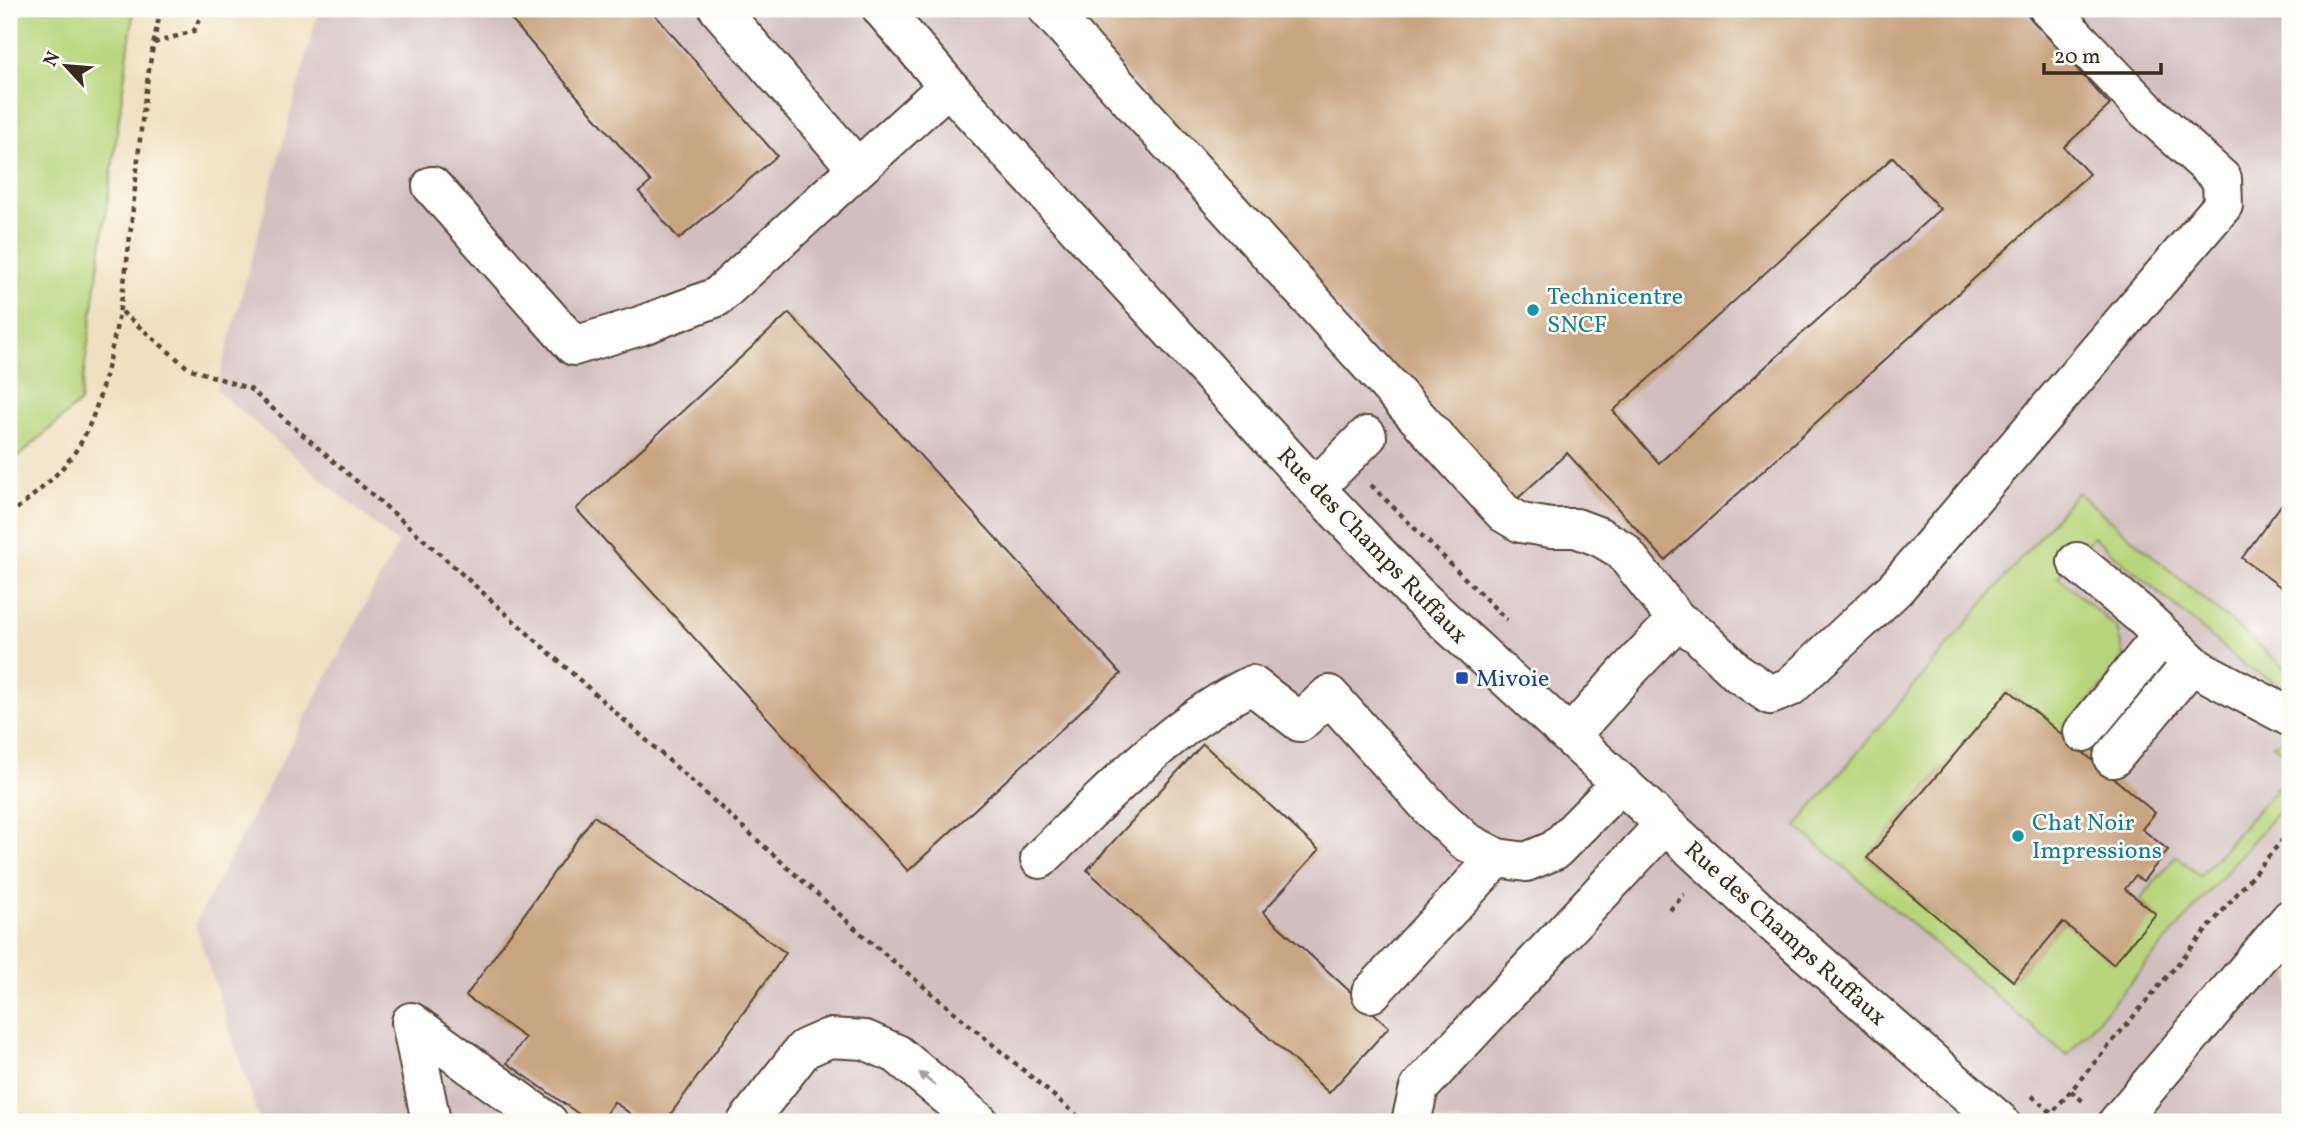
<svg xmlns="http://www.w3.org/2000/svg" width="2299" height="1131" viewBox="0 0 2299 1131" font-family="Vollkorn,serif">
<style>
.industrial{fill:#d1bfbf}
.green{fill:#b8d57b;stroke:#7a804c;stroke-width:2}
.building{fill:#c7a57f;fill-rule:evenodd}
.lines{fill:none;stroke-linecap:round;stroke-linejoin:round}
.minor-casing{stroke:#564536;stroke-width:42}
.path{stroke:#564536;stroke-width:4.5;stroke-dasharray:5 5;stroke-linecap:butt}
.minor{stroke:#fff;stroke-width:38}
.oneway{fill:#a79f9a}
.culture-dot{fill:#0f9aa8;stroke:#fdfcf7;stroke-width:2.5}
.transit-dot{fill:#1a4fb4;stroke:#fdfcf7;stroke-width:2.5}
.labels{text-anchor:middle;stroke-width:5;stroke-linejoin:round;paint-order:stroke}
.culture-label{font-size:24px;fill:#0d838f;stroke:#fdfcf7;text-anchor:start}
.street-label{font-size:24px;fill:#3b2a1e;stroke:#fdfcf7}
.transit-label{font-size:24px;fill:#164399;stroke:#fdfcf7;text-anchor:start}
</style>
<rect width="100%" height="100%" fill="#fdfcf7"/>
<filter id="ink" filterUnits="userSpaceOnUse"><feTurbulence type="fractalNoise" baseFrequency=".0143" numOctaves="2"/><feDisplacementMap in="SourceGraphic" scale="14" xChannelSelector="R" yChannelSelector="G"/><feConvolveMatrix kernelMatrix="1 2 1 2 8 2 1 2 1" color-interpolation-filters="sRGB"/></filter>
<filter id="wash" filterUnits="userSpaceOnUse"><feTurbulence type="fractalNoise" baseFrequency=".00686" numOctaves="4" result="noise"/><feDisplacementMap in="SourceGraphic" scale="28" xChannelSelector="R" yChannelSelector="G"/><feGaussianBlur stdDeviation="1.57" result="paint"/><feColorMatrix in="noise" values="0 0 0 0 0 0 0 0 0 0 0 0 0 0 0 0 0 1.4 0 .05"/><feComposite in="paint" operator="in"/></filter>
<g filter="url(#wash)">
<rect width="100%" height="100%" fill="#efe0c0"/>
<!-- industrial -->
<path class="industrial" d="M319,9h1971v1113h-2030l-65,-198 203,-380 -182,-154z"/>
<!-- green -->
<path class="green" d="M9,9h125l-54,393 -71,63z
M2077,492l213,180v18l-45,-24 -152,-130 -35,41 59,51 7,29 -61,79 -54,-46 -142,168 145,123 51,-59 92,-8 -15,-14 36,-44 24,20 90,-103v25l-223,258 -271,-230z
M2288,738h2v21l-17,-15z"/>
<g id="blocks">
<!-- building -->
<path class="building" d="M502,9h148l127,147 -98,83 -40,-47 12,-10z
M1068,9h954l88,96 -46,42 25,27 -424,386 -98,-107 -52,48zM1893,157l47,52 -281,254 -46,-52z
M789,313l332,361 -213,197 -332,-362z
M2290,493v101l-48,-36z
M2009,690l146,123 -13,16 26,21 -25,31 -8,-5 -10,13 31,25 -43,50 -50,-42 -50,59 -146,-123z
M1203,744l116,106 -56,62 126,115 -60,66 -242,-223z
M594,816l192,137 -121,169h-23l-28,-20 -14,20h-10l-83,-59 18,-25 -59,-42z"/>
</g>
</g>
<g filter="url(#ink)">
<use href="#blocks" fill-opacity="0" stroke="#564536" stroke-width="2"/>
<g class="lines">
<defs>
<path id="minor" d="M719,9l138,159
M882,9l66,77 367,402 103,108 338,312 244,214
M1048,9l456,504 17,10 30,5h25l24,9 22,13 55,70 22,15 39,38 32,22 20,-8 106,-99 327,-383 -1,-26 -75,-68 -98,-102
M432,186l142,160 66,-20 77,-29 231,-211
M1315,488l52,-52
M2077,562l64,53 56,53 93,49
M2083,732l79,-96
M1570,736l57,-64 50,-52
M2113,758l79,-95
M1040,859c63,-60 133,-137 212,-174l48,37 29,-27 106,118 30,28 32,17 29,4 29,-12 66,-67
M1371,993l126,-135
M431,1122l-20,-100 137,100
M747,1122l57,-73 25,-11 36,2 32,14 82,68
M1411,1122l8,-34 246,-264
M2118,1122l172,-203"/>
</defs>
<!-- minor casing -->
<use href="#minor" class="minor-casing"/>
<!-- path -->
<path class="path" d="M154,43l40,-12 10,-22
M122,312l66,56 62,21 171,148 446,402 218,183
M1371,485l136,135
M9,515c25,-20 54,-42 71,-71 15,-26 22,-55 29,-84 29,-115 24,-236 52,-351
M1670,910l14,-16
M2071,1091l13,11
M2032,1096l20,17 238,-282"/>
<!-- minor -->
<use href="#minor" class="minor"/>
</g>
<!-- one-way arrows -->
<defs><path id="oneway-solid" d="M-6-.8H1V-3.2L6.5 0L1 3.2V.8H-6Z" transform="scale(1.75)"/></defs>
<use class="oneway" href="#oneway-solid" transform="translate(927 1079) rotate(-140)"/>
</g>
<!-- markers -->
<g class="culture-dot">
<circle cx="1533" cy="310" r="7"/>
<circle cx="2018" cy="836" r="7"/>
</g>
<rect class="transit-dot" x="1455" y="671" width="14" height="14" rx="3.5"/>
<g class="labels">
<!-- culture labels -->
<g class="culture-label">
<text x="1547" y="304">Technicentre<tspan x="1547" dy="28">SNCF</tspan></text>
<text x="2032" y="830">Chat Noir<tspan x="2032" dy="28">Impressions</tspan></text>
</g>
<!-- street labels -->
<g class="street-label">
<text transform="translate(1373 545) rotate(46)" y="8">Rue des Champs Ruffaux</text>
<text transform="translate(1786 933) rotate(42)" y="8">Rue des Champs Ruffaux</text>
</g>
<!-- transit labels -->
<g class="transit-label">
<text x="1476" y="686">Mivoie</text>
</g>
</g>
<!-- margin -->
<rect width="2299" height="1131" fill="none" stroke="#fdfcf7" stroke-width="35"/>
<!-- north arrow -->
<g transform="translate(66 66) rotate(296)" stroke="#fdfcf7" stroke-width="5" paint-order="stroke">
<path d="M0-5L12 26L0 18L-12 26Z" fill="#3b2a1e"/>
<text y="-10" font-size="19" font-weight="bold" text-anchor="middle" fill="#3b2a1e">N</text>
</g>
<!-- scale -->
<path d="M2044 63v10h117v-10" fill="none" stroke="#3b2a1e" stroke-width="3.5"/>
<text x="2054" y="63" font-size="21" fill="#3b2a1e" stroke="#fdfcf7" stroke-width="5" paint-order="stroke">20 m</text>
</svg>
